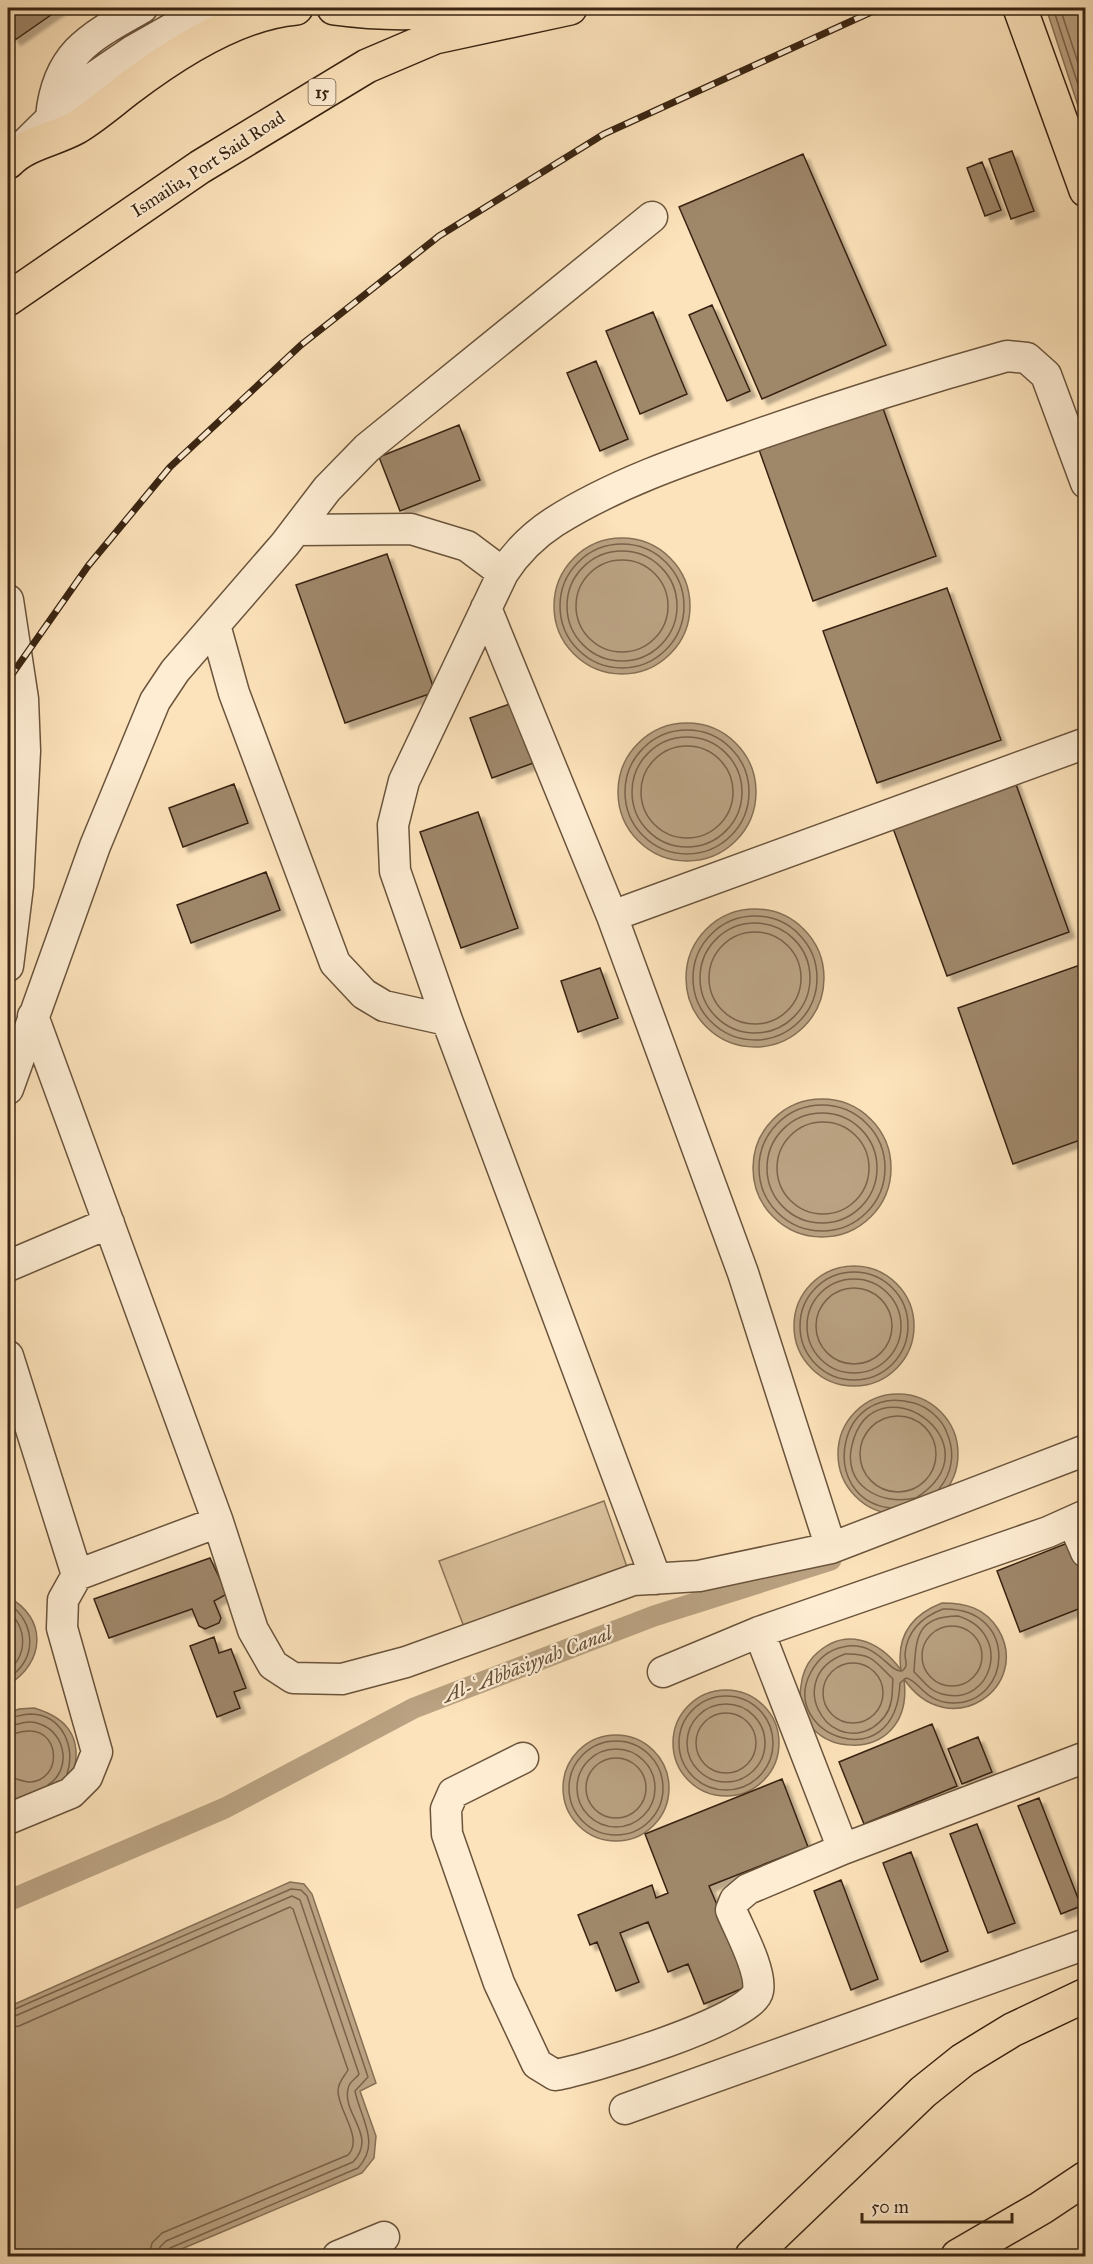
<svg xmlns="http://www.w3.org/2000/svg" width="1093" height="2264" viewBox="0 0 1093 2264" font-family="'IM FELL Great Primer',serif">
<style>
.green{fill:#dcc39e;stroke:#8a7458;stroke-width:1.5}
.water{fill:#baa282;stroke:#867055;stroke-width:1.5}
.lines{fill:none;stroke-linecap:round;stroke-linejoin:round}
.shore{stroke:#7a634a;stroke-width:1.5}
.canal{stroke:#baa282;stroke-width:21}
.building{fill:#9f876a;stroke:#392412;stroke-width:1.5;filter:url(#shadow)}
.minor-casing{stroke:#6a543c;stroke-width:33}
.major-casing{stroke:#392412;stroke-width:36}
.highway-casing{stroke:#392412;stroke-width:36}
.minor{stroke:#feedd3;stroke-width:30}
.major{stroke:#fde3bb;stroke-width:33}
.highway{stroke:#fde3bb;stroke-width:33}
.rail-casing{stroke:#392412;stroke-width:7}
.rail{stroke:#feedd3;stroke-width:4.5;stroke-dasharray:14;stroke-linecap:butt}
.labels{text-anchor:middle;stroke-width:4.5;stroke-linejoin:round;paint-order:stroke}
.shield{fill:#feedd3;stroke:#74604c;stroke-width:1.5}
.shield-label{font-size:16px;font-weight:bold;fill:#392412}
.street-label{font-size:18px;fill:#392412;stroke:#feedd3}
.water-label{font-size:20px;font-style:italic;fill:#665039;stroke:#feedd3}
</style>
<defs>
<filter id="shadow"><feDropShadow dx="5.5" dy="5.5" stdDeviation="1.5" flood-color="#0004"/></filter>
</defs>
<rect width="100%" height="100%" fill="#fde3bb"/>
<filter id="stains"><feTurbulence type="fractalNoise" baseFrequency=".00333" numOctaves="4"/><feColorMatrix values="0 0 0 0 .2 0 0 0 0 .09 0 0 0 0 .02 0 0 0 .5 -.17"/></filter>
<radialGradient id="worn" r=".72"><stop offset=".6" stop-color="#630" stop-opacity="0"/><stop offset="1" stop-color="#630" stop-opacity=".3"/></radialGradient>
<!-- green -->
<path class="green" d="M604,1501l23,66 -163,60 -25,-66z"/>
<!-- water -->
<path class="water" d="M1046,8h39v119z
M554 606a68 68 0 1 1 136 0a68 68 0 1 1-136 0Z
M618 792a69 69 0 1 1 138 0a69 69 0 1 1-138 0Z
M686 978a69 69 0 1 1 138 0a69 69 0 1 1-138 0Z
M753 1168a69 69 0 1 1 138 0a69 69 0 1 1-138 0Z
M794 1326a60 60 0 1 1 120 0a60 60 0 1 1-120 0Z
M838 1454a60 60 0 1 1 120 0a60 60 0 1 1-120 0Z
M8,1597c40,21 37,66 0,88z
M942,1603c24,0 43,5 56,26 35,58 -49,116 -94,50 12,93 -116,81 -103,7 1,-10 5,-21 12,-29 31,-32 66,-17 88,13 -5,-33 10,-55 41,-67z
M673 1743a53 53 0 1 1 106 0a53 53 0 1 1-106 0Z
M34,1708c38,11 50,35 37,72l-57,22 -6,-3v-86l11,-4z
M563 1788a53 53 0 1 1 106 0a53 53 0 1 1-106 0Z
M290,1882l14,2 8,10 64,189 -16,8 16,45 -2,22 -12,15 -197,83h-157v-249z"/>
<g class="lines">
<!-- shore -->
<path class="shore" d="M1053,8l33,101
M1060,8l26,79
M560 606a62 62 0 1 1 124 0a62 62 0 1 1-124 0Z
M567 606a55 55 0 1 1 110 0a55 55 0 1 1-110 0Z
M576 606a46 46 0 1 1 92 0a46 46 0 1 1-92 0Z
M625 792a62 62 0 1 1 124 0a62 62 0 1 1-124 0Z
M632 792a55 55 0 1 1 110 0a55 55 0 1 1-110 0Z
M641 792a46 46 0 1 1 92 0a46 46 0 1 1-92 0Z
M693 978a62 62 0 1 1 124 0a62 62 0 1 1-124 0Z
M700 978a55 55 0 1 1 110 0a55 55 0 1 1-110 0Z
M709 978a46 46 0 1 1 92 0a46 46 0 1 1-92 0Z
M759 1168a63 63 0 1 1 126 0a63 63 0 1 1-126 0Z
M767 1168a55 55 0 1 1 110 0a55 55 0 1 1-110 0Z
M777 1168a46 46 0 1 1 92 0a46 46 0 1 1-92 0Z
M800 1326a54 54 0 1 1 108 0a54 54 0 1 1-108 0Z
M807 1326a47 47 0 1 1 94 0a47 47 0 1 1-94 0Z
M816 1326a38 38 0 1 1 76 0a38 38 0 1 1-76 0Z
M860 1454a38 38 0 1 1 76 0a38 38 0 1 1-76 0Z
M915,1498c-35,8 -73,-13 -63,-53 21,-88 150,-2 64,53
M890,1508c-73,-9 -54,-127 24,-105 14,4 28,16 33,30 8,19 6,39 -8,56
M8,1603c28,19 30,57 0,75
M943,1609c76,-2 70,95 9,94 -28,-1 -33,-23 -46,-25l-6,5c-4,98 -123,51 -89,-11 7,-13 17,-22 32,-25 33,-8 46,26 59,24 7,-5 3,-9 3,-17 2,-24 17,-37 38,-45z
M8,1612c19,13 20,45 0,58
M958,1616c56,17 34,92 -16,78 -13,-3 -19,-14 -28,-22 2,-33 2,-56 44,-56z
M922 1656a30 30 0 1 1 60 0a30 30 0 1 1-60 0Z
M845,1654c28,-1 30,8 48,25 -1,8 0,16 -2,23 -2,11 -10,20 -19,26 -47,26 -88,-52 -27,-74z
M823 1693a30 30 0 1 1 60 0a30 30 0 1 1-60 0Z
M679 1743a47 47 0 1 1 94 0a47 47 0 1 1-94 0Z
M687 1743a39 39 0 1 1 78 0a39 39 0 1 1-78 0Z
M696 1743a30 30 0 1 1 60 0a30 30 0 1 1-60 0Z
M8,1718c8,-1 15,-4 23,-4 32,1 45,34 36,60
M8,1726c11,-1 20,-7 32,-2 26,9 32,46 8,61
M8,1735c7,-1 15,-5 23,-4 30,2 30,48 0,51 -8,0 -15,-4 -23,-5
M569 1788a47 47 0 1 1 94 0a47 47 0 1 1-94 0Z
M577 1788a39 39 0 1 1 78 0a39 39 0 1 1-78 0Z
M586 1788a30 30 0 1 1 60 0a30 30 0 1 1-60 0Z
M8,2012l283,-123 10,1 6,6 61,181 -13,14c6,29 26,52 3,77l-188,80 -5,8
M8,2019l284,-123 8,4 59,174c-3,5 -10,7 -11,15 -6,25 30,47 5,73l-187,79 -6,6 -2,9
M8,2028l11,-2 271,-119 3,2 55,161c-4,7 -10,12 -10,21 0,20 26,47 10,64l-186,78 -10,10 -3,13"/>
<!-- canal -->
<path class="canal" d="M8,1901l217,-93 189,-100 240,-92 177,-56"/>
</g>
<!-- building -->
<path class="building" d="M8,8h53l-46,32 -7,-11z
M1012,151l22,60 -23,8 -22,-60z
M803,154l83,191 -124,54 -83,-192z
M982,162l19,48 -16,6 -18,-48z
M712,305l38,86 -23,10 -38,-86z
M653,312l34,82 -47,20 -34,-83z
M596,361l32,78 -28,12 -33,-78z
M880,400l56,156 -123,45 -56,-157z
M459,425l21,55 -80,31 -21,-54z
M387,554l48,138 -90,31 -49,-138z
M947,588l54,152 -124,43 -54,-152z
M518,701l21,60 -47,17 -22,-60z
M1013,776l56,156 -122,44 -57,-156z
M234,784l14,39 -65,24 -14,-39z
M478,812l40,116 -57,20 -41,-116z
M266,872l14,38 -89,33 -14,-38z
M1083,964l3,8v166l-73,26 -55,-156z
M600,968l18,50 -40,14 -17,-51z
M1070,1542l16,41v23l-66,26 -23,-61z
M210,1558l17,36 -13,7 7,17 -2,5 -14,6 -6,-3 -7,-17 -83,29 -15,-39z
M214,1637l5,16 12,-4 15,39 -12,4 6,16 -23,9 -27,-71z
M932,1724l25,62 -93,38 -25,-62z
M978,1737l14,35 -30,12 -14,-35z
M782,1779l26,68 -99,39 42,99 -47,19 -16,-40 -20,8 -20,-50 -28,11 19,49 -23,9 -19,-49 -7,3 -12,-30 74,-30 4,13 12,-5 -23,-59z
M1039,1798l42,108 -20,8 -43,-108z
M977,1824l38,99 -27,10 -38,-99z
M911,1852l37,99 -27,11 -38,-99z
M841,1880l37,99 -27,11 -37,-99z"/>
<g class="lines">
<defs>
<path id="minor" d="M51,117c6,-64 39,-80 91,-109
M18,151l72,-71 44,-30 74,-42
M296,530l115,-1 56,17 36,27
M8,600l15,99 2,52 -7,135 -10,80
M486,608l126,308 131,357 88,275
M215,625l19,68 101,270 29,31 20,12 63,14
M612,916l474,-173
M33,1016l185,506 35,108 20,35 20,13 49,1 64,-17 227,-82 66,-4 132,-28 255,-98
M8,1089l87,-243 60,-145 20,-30 110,-127 42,-55 40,-41 285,-231
M8,1266l101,-43
M8,1356l69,219
M1073,1522l13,30
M656,1579l-209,-559 -52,-149 -2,-46 11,-44 99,-208c13,-20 31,-38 51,-51 60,-38 130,-62 197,-85 85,-30 170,-57 256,-81l20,2 19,17 40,108
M663,1672l96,-40
M523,1758l-70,35 -7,16 1,25 52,149 38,81 18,11c31,-5 198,-55 203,-84 4,-21 -19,-61 -27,-81l4,-10 13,-11 95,-40 243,-92
M8,1819l63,-26 16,-16 10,-25 -35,-124 1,-28 14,-25 141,-53
M843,1849l-84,-217 289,-100 38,-17
M625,2109l461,-165
M338,2256l46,-19"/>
<path id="major" d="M1020,8l66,182
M752,2256l171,-164 40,-32 49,-30 74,-35
M958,2256l83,-48 45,-30"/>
<path id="highway" d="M334,8c45,6 86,7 131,0
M8,162c18,-19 46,-22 69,-35 18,-11 34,-25 51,-38 46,-35 110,-76 168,-81
M8,299l192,-132 167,-101 68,-29 135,-29"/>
</defs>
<!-- minor casing -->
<use href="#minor" class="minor-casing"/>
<!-- major casing -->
<use href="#major" class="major-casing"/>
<!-- highway casing -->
<use href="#highway" class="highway-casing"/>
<!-- minor -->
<use href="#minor" class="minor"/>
<!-- major -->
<use href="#major" class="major"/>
<!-- highway -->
<use href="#highway" class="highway"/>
<defs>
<path id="rail" d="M8,680l80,-114 82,-99 131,-122 138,-109 165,-102 276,-126"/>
</defs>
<!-- rail casing -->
<use href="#rail" class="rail-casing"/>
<!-- rail -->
<use href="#rail" class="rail"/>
</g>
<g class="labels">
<!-- shield labels -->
<rect class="shield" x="308.5" y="79" width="27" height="26" rx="4.5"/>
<g class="shield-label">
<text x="322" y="98">15</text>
</g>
<!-- street labels -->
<g class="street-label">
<text transform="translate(208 164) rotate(-33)" y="6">Ismailia, Port Said Road</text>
</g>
<!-- water labels -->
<g class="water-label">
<text transform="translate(527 1664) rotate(-21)" y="7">Al-ʿAbbāsiyyah Canal</text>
</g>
</g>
<!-- margin -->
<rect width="1093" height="2264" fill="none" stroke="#fde3bb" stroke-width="30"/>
<rect x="9" y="9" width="1075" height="2246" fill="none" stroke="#392412" stroke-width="3"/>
<rect x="15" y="15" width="1063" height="2234" fill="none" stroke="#392412" stroke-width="1.5"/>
<!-- scale -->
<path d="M862 2213v9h150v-9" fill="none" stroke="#392412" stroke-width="3"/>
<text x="871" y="2213" font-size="18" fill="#392412" stroke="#feedd3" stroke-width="4.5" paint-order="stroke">50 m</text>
<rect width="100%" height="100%" filter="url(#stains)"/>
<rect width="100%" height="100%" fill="url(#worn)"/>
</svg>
